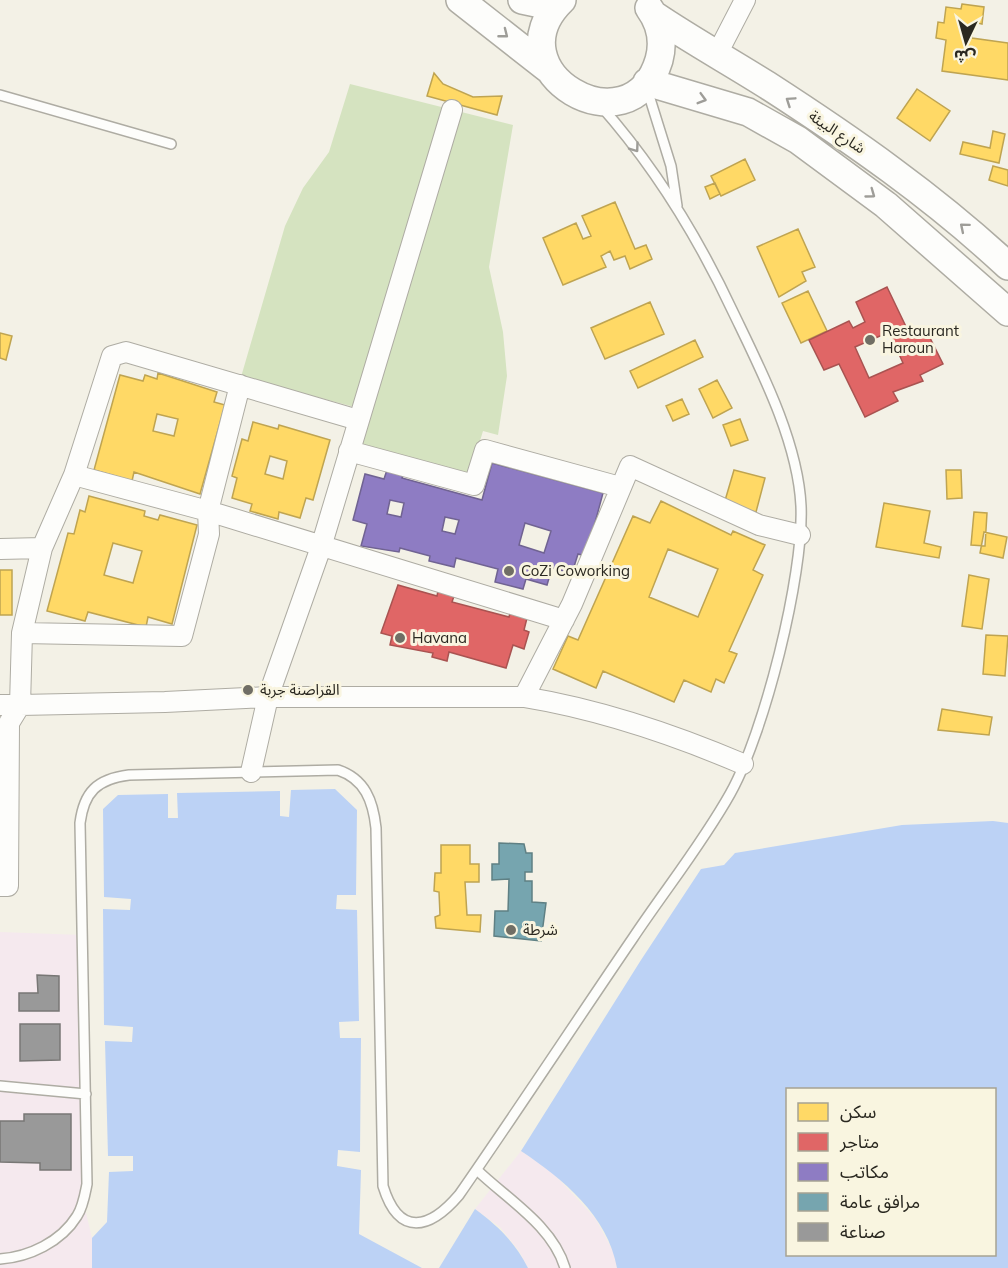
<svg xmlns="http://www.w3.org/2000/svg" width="1008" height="1268" viewBox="0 0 1008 1268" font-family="Mulish,'Noto Sans Arabic',sans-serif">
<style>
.industrial{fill:#f5e9ee}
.green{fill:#d5e3c0}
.water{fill:#bcd2f5;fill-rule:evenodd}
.homes{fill:#ffd966;stroke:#bfa451;stroke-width:1.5;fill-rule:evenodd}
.shops{fill:#e06666;stroke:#a95351;stroke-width:1.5;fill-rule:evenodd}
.offices{fill:#8e7cc3;stroke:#706392;stroke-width:1.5;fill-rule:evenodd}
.public{fill:#76a5af;stroke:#5f8084;stroke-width:1.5}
.industry{fill:#999;stroke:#787775;stroke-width:1.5}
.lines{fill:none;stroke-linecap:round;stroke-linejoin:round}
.lane-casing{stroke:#aeaca3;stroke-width:12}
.street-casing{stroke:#aeaca3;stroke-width:22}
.secondary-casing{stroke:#aeaca3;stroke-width:30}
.lane{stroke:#fdfdfb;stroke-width:9}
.street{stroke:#fdfdfb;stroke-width:20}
.secondary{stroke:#fdfdfb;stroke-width:27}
.oneway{stroke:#9e9d98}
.poi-dot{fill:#706e65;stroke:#f9f5e0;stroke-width:2}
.labels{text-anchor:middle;stroke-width:6;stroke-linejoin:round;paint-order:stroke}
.street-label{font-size:15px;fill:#2a2820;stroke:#f9f5e0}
.poi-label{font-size:15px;fill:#2a2820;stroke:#f9f5e0;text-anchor:start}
</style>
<rect width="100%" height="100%" fill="#f3f1e6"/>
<!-- industrial -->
<path class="industrial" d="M0,932l82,3 1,265 9,38v30h-92z
M521,1151l31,21 43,46 19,35 3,15h-89l-9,-17 -19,-24 -25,-18z"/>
<!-- green -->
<path class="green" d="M350,84l163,41 -24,142 14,65 4,44 -9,59 -15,-4 -14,46 -112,-32 9,-35 -125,-33 44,-151 18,-38 26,-36z"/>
<!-- water -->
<path class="water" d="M335,789l22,21 -1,85h-19l-1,14 21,1 2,111 -20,1 1,16h21l-1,114 -22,-2 -1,16 24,4 -2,64 63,34h-330v-30l15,-16 2,-50 24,-1v-15h-25l-3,-115 27,1 1,-15 -29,-2 -1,-116 27,1 1,-11 -27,-2 -1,-88 15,-14 50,-1v24h10l-1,-25 103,-2v25l9,1 2,-27z
M993,821l15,2v445h-391c-9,-52 -54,-89 -96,-117l120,-191 60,-91 23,-4 11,-12 167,-28zM788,1090h206v164h-206z
M475,1209c23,17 40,33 53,59h-89z"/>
<!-- homes -->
<path class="homes" d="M962,4l22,3 -2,17 -8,-2 -2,16 36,5v37l-66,-9 4,-31 -10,-2 2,-16 6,1 2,-16 15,2z
M434,73l9,11 30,13 29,-1 -5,19 -70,-19z
M917,89l33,22 -20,30 -33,-23z
M993,131l12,3 -6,29 -39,-9 3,-12 27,6z
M745,159l10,21 -34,16 -10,-20z
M993,166l15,4v16l-19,-6z
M715,183l5,11 -10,5 -5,-12z
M615,202l20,47 11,-4 6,14 -22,10 -5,-13 -11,4 -4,-9 -9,5 5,11 -43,18 -20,-47 33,-15 7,16 8,-3 -9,-20z
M798,229l17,38 -13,5 4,9 -27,16 -22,-50z
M808,291l19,40 -26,12 -19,-40z
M650,302l14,32 -59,25 -14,-31z
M0,333l12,3 -6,24 -6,-2z
M695,340l8,17 -65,31 -8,-17z
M158,373l59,19 -3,10 11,3 -25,89 -66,-22 -2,9 -38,-11 26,-95 23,6 2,-6 12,4zM157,414l21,5 -4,17 -21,-5z
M717,380l15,28 -19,10 -14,-29z
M682,399l7,15 -16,7 -7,-15z
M740,419l8,21 -17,6 -8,-21z
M253,422l25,7 1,-4 51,15 -17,60 -7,-2 -6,20 -21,-6 -1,7 -28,-8 2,-7 -20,-6 5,-20 -5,-2 10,-37 6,2zM270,456l17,5 -4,18 -18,-5z
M734,470l31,8 -9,34 -32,-8z
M946,470h15l1,28 -15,1z
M89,496l56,15 -1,5 14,4 2,-5 37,10 -25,99 -24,-7 -2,10 -58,-15 -3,9 -38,-10 21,-78 6,1 6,-24 5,2zM113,543l29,8 -9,32 -29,-8z
M661,501l70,34 2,-4 32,14 -12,25 10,5 -34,76 8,3 -13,29 -8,-4 -5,13 -27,-12 -10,22 -71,-31 -7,17 -43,-19 15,-33 10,4 55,-124 17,7zM668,549l50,20 -20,48 -49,-20z
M884,503l46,8 -6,32 17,4 -2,11 -63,-11z
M974,512l13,1 -2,33 -14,-1z
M984,532l23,5 -4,21 -23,-5z
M0,570h12v45h-12z
M969,575l20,4 -7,50 -20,-3z
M986,635l22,1 -3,40 -22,-2z
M942,709l50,8 -3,18 -51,-5z
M441,845h29v19h9v18h-14l2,33h14l-1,17 -44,-4 -1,-11 5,-2 -1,-23 -5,-1 1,-18h6z"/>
<!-- shops -->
<path class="shops" d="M887,287l24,50 15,-7 17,34 -23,11 3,6 -30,11 5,9 -33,16 -26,-53 -15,6 -15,-30 40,-19 4,7 12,-6 -9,-20zM889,332l14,31 -34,15 -14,-31z
M398,585l39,11 1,-5 16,5 -2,6 57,15 1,-4 17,5 -3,12 5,2 -5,17 -11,-4 -7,23 -57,-16 -2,9 -15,-4 1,-4 -43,-8 2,-9 -11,-3z"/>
<!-- offices -->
<path class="offices" d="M492,463l111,30 -17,63 -8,-2 -6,19 -20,-5 -5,17 -21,-6 -3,10 -28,-7 3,-13 -42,-11 -2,9 -25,-6 1,-5 -30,-8 -1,4 -38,-6 6,-22 -14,-4 12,-46 19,5 3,-9 16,4 -1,4 80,22zM390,500l14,3 -3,14 -14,-3zM445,517l14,3 -4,14 -13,-3zM525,523l26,8 -7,22 -25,-8z"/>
<!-- public -->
<path class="public" d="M499,843l25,1 2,9h6v19h-7v9h7v21l14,1 -5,38 -47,-5 1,-25h13l1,-32 -17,1v-16h7z"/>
<!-- industry -->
<path class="industry" d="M37,975l22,1v35h-40v-18h19z
M20,1024h40v36l-40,1z
M24,1114h47v56h-31v-7l-40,-1v-41h24z"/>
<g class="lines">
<defs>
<path id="lane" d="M647,89l24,77 6,40
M0,95l171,49
M0,1086l86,8
M477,1170c30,29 76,56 88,98
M0,1259c29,-2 61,-17 77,-43 6,-9 8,-22 10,-32l-7,-361c4,-31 17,-44 49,-48l209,-5c27,9 35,31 38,58l7,358c16,52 47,43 76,9 59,-85 116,-172 174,-257 32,-48 69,-94 97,-144 34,-60 74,-219 71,-288 -3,-64 -40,-136 -67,-192 -35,-75 -79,-147 -134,-209"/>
<path id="street" d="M716,56l29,-56
M349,451l125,34 11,-35 135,37
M74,475l134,36 356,109
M0,549l42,-1
M22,633l160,3 27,-102 -1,-23 32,-126
M524,697l48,-93 58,-138 129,59 41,10
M0,705h20l2,-72 20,-85 32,-73 38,-119 14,-4 232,68
M251,772l17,-75 53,-150 131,-437
M0,886h8l1,-163 11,-18 145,-3 103,-5h256c73,12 151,38 219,67"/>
<path id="secondary" d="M460,0l88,69
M522,0l33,7
M562,0c-73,71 69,154 97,60 5,-18 1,-37 -10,-52
M654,15c37,25 75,46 113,70 85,55 167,112 241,181
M647,82l101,30 50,28 88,65 122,107"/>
</defs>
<!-- lane casing -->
<use href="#lane" class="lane-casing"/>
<!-- street casing -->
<use href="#street" class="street-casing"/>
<!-- secondary casing -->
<use href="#secondary" class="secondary-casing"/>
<!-- lane -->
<use href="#lane" class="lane"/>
<!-- street -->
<use href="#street" class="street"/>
<!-- secondary -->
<use href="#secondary" class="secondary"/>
</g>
<!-- one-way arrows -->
<defs><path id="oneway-chevron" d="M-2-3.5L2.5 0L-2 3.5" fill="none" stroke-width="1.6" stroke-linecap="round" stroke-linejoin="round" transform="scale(1.5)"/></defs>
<g class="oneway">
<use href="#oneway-chevron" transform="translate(504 34) rotate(38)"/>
<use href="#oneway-chevron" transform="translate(702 99) rotate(16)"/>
<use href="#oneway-chevron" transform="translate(790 101) rotate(-146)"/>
<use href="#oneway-chevron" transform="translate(635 148) rotate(54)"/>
<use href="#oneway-chevron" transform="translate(871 194) rotate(36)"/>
<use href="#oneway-chevron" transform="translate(964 227) rotate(-140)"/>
</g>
<!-- markers -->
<g class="poi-dot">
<circle cx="870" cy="340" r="6"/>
<circle cx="509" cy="571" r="6"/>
<circle cx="400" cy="638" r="6"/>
<circle cx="248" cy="690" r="6"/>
<circle cx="511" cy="930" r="6"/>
</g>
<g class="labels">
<!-- street labels -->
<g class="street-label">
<text transform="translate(837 132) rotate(34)" y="5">شارع البيئة</text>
</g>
<!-- poi labels -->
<g class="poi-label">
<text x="882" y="336">Restaurant<tspan x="882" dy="17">Haroun</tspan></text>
<text x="521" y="576">CoZi Coworking</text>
<text x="412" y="643">Havana</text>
<text x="260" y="695">القراصنة جربة</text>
<text x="523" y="935">شرطة</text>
</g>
</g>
<!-- legend -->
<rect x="786" y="1088" width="210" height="168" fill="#f9f5e0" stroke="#a6a393" stroke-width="1.5"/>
<rect x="798" y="1103" width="30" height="18" fill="#ffd966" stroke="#a6a393" stroke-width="1.5"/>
<text x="840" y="1118" font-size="18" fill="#2a2820">سكن</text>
<rect x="798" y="1133" width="30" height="18" fill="#e06666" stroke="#a6a393" stroke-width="1.5"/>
<text x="840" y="1148" font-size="18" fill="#2a2820">متاجر</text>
<rect x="798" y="1163" width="30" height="18" fill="#8e7cc3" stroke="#a6a393" stroke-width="1.5"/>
<text x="840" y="1178" font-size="18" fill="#2a2820">مكاتب</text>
<rect x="798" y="1193" width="30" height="18" fill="#76a5af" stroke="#a6a393" stroke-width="1.5"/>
<text x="840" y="1208" font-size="18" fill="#2a2820">مرافق عامة</text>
<rect x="798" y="1223" width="30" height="18" fill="#999999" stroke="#a6a393" stroke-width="1.5"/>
<text x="840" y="1238" font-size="18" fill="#2a2820">صناعة</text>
<!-- north arrow -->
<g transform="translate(966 42) rotate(185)" stroke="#f9f5e0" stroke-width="4.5" paint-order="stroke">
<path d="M0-4.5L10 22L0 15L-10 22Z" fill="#2a2820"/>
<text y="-9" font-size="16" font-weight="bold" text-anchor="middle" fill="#2a2820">ش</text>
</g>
</svg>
